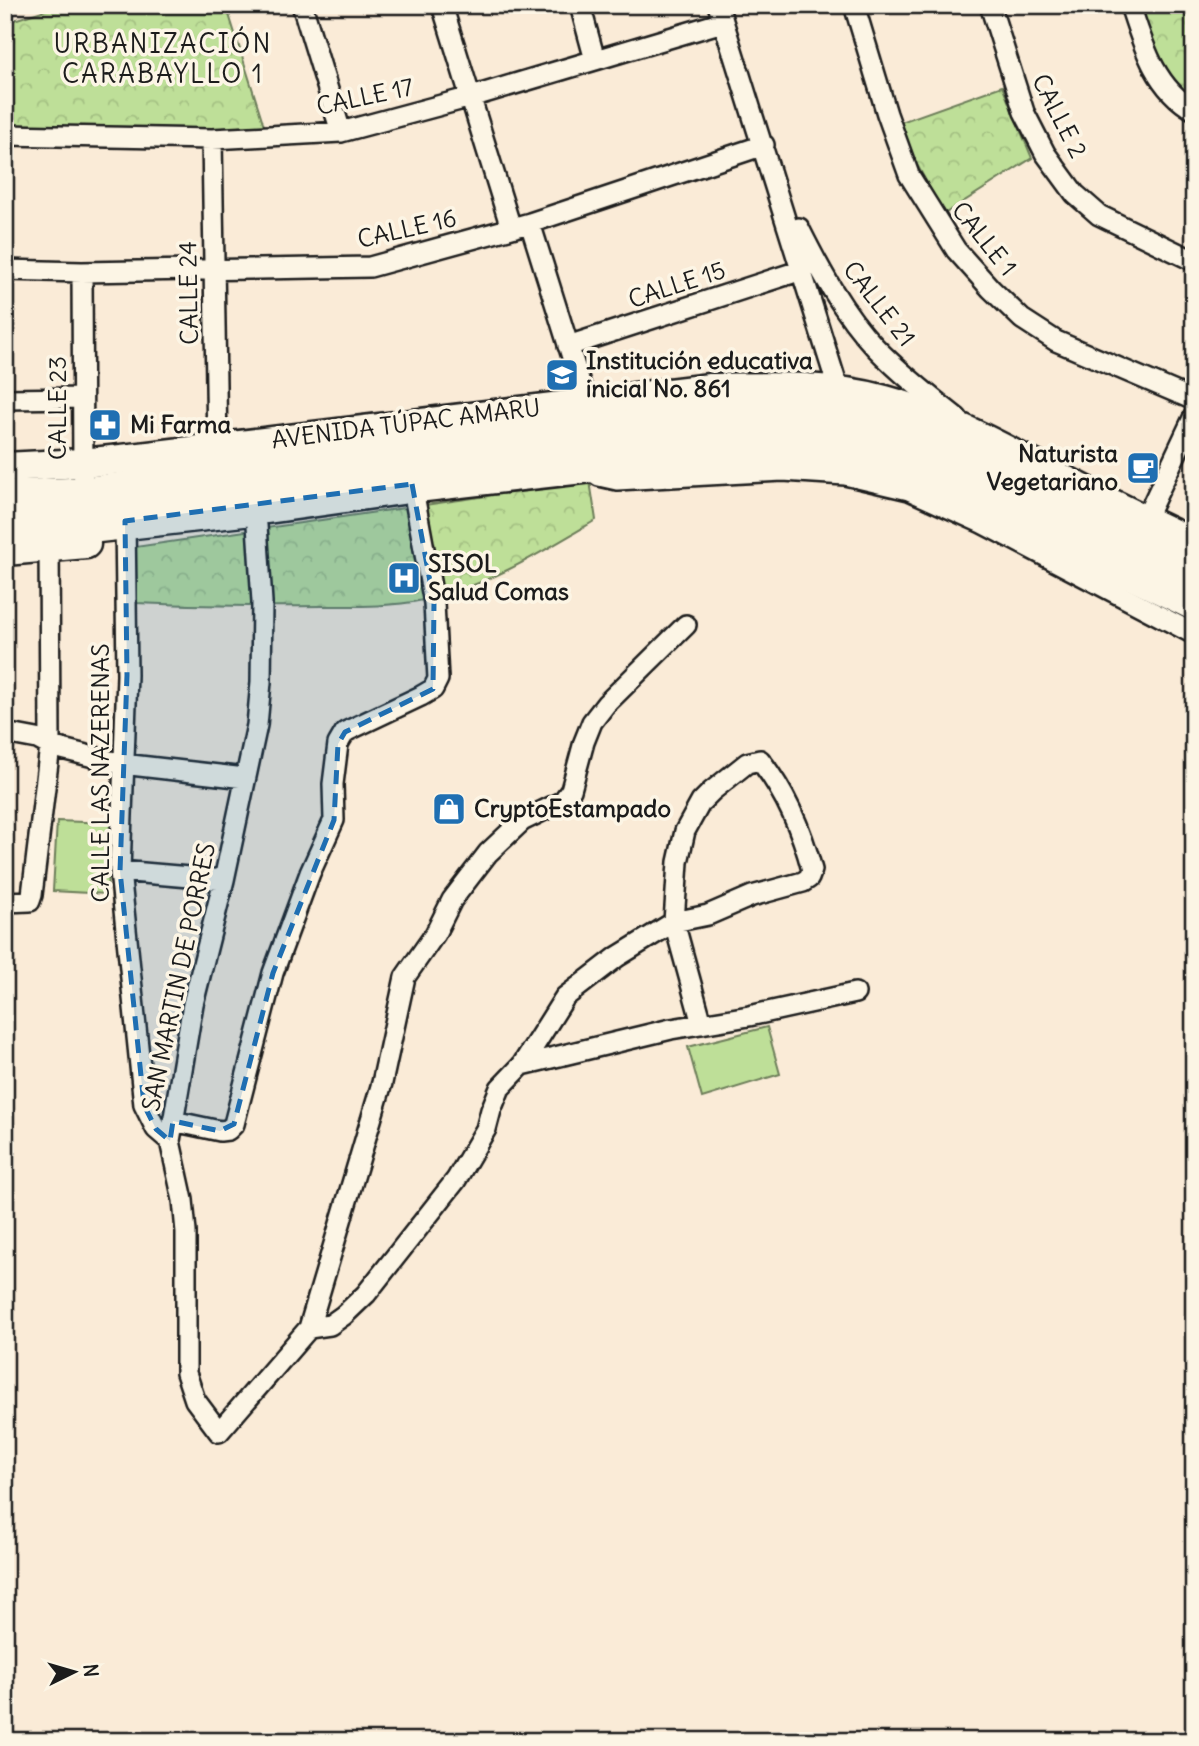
<svg xmlns="http://www.w3.org/2000/svg" width="1199" height="1746" viewBox="0 0 1199 1746" font-family="Delius,sans-serif">
<style>
.grass{fill:#bedf98;stroke:#6d7e5a;stroke-width:2}
.forest{fill:url(#forest-crowns);stroke:#6d7e5a;stroke-width:2}
.lines{fill:none;stroke-linecap:round;stroke-linejoin:round}
.street-casing{stroke:#1c1c1c;stroke-width:24}
.secondary-casing{stroke:#1c1c1c;stroke-width:33}
.highway-casing{stroke:#1c1c1c;stroke-width:42}
.street{stroke:#fcf5e5;stroke-width:19}
.secondary{stroke:#fcf5e5;stroke-width:28}
.highway{stroke:#fcf5e5;stroke-width:37}
.marked{fill:#1f6fb2;fill-opacity:0.2;stroke:#1f6fb2;stroke-width:5;stroke-dasharray:14 9;stroke-linejoin:round}
.labels{text-anchor:middle;stroke-width:7;stroke-linejoin:round;paint-order:stroke}
.street-label{font-size:24px;fill:#1c1c1c;stroke:#fcf5e5}
.poi-label{font-size:24px;font-weight:bold;fill:#1c1c1c;stroke:#fcf5e5;text-anchor:start}
.neighbourhood-label{font-size:26px;letter-spacing:2px;fill:#1c1c1c;stroke:#fcf5e5}
</style>
<defs>
<pattern id="forest-crowns" width="20" height="18" patternUnits="userSpaceOnUse" patternTransform="scale(1.75)"><rect width="20" height="18" fill="#bedf98"/><path d="M2 6a3 3 0 1 1 6 0M12 15a3 3 0 1 1 6 0" fill="none" stroke="#a3bf82"/></pattern>
</defs>
<rect width="100%" height="100%" fill="#faebd7"/>
<filter id="ink" filterUnits="userSpaceOnUse"><feTurbulence type="fractalNoise" baseFrequency=".0143" numOctaves="2"/><feDisplacementMap in="SourceGraphic" scale="14" xChannelSelector="R" yChannelSelector="G"/><feConvolveMatrix kernelMatrix="1 2 1 2 8 2 1 2 1" color-interpolation-filters="sRGB"/></filter>
<g filter="url(#ink)">
<!-- grass -->
<path class="grass" d="M57,821l53,2 -3,71 -54,-3z
M767,1027l13,47 -78,24 -14,-51z"/>
<!-- forest -->
<path class="forest" d="M5,5h4l5,15 47,-15h165l39,124 -260,1z
M1140,5h54v95c-34,-26 -43,-55 -54,-95z
M1002,86l30,72 -88,56 -29,-53 -14,-39z
M590,481l6,39c-54,32 -111,68 -173,80 -34,7 -68,6 -101,6 -63,1 -125,0 -187,-3v-56z"/>
<g class="lines">
<defs>
<path id="street" d="M302,5l39,127
M442,5l69,223
M580,5l15,55
M718,5l121,386
M854,5l33,109 22,61 47,75 35,39 31,30 34,22 138,59
M990,5l34,107 21,41 30,41 24,21 95,46
M1130,5c13,40 25,83 64,105
M5,135l207,4 129,-7 130,-35 252,-75
M212,139l5,308
M530,223l56,179
M799,228c21,42 44,85 76,119 25,26 54,49 82,71
M5,270l77,2 288,-5 160,-44 234,-78
M82,272l1,202
M568,346l234,-76
M5,399l77,-1
M592,471l7,5 18,4 166,-9 62,4 64,15 73,33 212,111
M1145,520l49,-104
M125,521l2,154 -7,196 24,234 12,24 14,12
M257,525l5,77 -1,80 -4,43 -33,155 -31,124 -23,137 13,59 3,32v141l9,27 24,32 90,-104 73,-245 23,-106 30,-43 17,-34 36,-47 34,-32 41,-20 8,-11 13,-48 8,-20 14,-18 80,-79
M5,733l32,6 13,7 72,18 123,14
M120,871l104,9
M5,902l25,-1 2,-6 18,-149 -1,-211
M522,1065l149,-36 78,-13 106,-23
M173,1121l47,10 8,-1 6,-6 39,-151 37,-100 24,-53 -1,-36 5,-40 7,-12 76,-36 12,-7 5,-10 -4,-76 -22,-119
M309,1328l21,-3 14,-10 22,-21 90,-114 30,-51 5,-19 9,-22 22,-23 43,-68 52,-40 57,-35 34,-7 44,-19 51,-14 6,-4 3,-8c-10,-39 -27,-78 -52,-110l-13,3 -35,28 -11,11 -16,29 -7,31 -4,60 28,102"/>
<path id="secondary" d="M5,467l78,-4 57,-6 570,-69c58,-1 118,-4 175,12 52,14 99,38 146,63 54,27 108,55 163,80
M5,551l81,-7"/>
<path id="highway" d="M5,499l78,-3 323,-42 288,-33 62,-5 70,4 67,13 64,22 237,116
M5,529l80,-4 171,-19 156,-22 343,-39 70,3 62,13 61,20 246,120"/>
</defs>
<!-- street casing -->
<use href="#street" class="street-casing"/>
<!-- secondary casing -->
<use href="#secondary" class="secondary-casing"/>
<!-- highway casing -->
<use href="#highway" class="highway-casing"/>
<!-- street -->
<use href="#street" class="street"/>
<!-- secondary -->
<use href="#secondary" class="secondary"/>
<!-- highway -->
<use href="#highway" class="highway"/>
</g>
</g>
<!-- marked area -->
<path class="marked" d="M412,484l22,119 -1,86 -88,43 -7,12 -4,76 -61,153 -39,151 -14,7 -47,-10 -3,20 -14,-12 -12,-24 -24,-234 7,-196 -2,-154z"/>
<!-- icons -->
<defs>
<symbol id="school-square" viewBox="-11 -11 22 22"><rect x="-9" y="-9" width="18" height="18" rx="4" fill="#1f6fb2" stroke="#fcf5e5"/><path d="M0-5L7-2L0 1L-7-2ZM-4 1L0 2.5L4 1V4Q0 6-4 4Z" fill="#fff"/></symbol>
<symbol id="pharmacy-square" viewBox="-11 -11 22 22"><rect x="-9" y="-9" width="18" height="18" rx="4" fill="#1f6fb2" stroke="#fcf5e5"/><path d="M-2-6h4v4h4v4h-4v4h-4v-4h-4v-4h4Z" fill="#fff"/></symbol>
<symbol id="cafe-square" viewBox="-11 -11 22 22"><rect x="-9" y="-9" width="18" height="18" rx="4" fill="#1f6fb2" stroke="#fcf5e5"/><path d="M-5.5-4.5H6V0H3Q3 3.5 0 3.5H-2.5Q-5.5 3.5-5.5 0ZM3-3.2v2h1.7v-2ZM-6 4.5H4V6H-6Z" fill="#fff"/></symbol>
<symbol id="hospital-square" viewBox="-11 -11 22 22"><rect x="-9" y="-9" width="18" height="18" rx="4" fill="#1f6fb2" stroke="#fcf5e5"/><path d="M-5-5h3v3.5h4V-5h3V5h-3V1.5h-4V5h-3Z" fill="#fff"/></symbol>
<symbol id="shop-square" viewBox="-11 -11 22 22"><rect x="-9" y="-9" width="18" height="18" rx="4" fill="#1f6fb2" stroke="#fcf5e5"/><path d="M-5-2.5h2.3a2.7 3.5 0 0 1 5.4 0H5L5.5 6h-11ZM-1.5-2.5h3a1.5 2.3 0 0 0-3 0Z" fill="#fff"/></symbol>
</defs>
<g fill-rule="evenodd">
<use href="#school-square" x="543" y="356" width="38" height="38"/>
<use href="#pharmacy-square" x="86" y="406" width="38" height="38"/>
<use href="#cafe-square" x="1124" y="449" width="38" height="38"/>
<use href="#hospital-square" x="385" y="559" width="38" height="38"/>
<use href="#shop-square" x="430" y="790" width="38" height="38"/>
</g>
<g class="labels">
<!-- street labels -->
<g class="street-label">
<text transform="translate(365 97) rotate(-12)" y="8">CALLE 17</text>
<text transform="translate(1059 116) rotate(63)" y="8">CALLE 2</text>
<text transform="translate(407 229) rotate(-13)" y="8">CALLE 16</text>
<text transform="translate(984 239) rotate(51)" y="8">CALLE 1</text>
<text transform="translate(677 285) rotate(-18)" y="8">CALLE 15</text>
<text transform="translate(189 293) rotate(-91)" y="8">CALLE 24</text>
<text transform="translate(879 304) rotate(52)" y="8">CALLE 21</text>
<text transform="translate(58 408) rotate(-90)" y="8">CALLE 23</text>
<text transform="translate(406 424) rotate(-7)" y="8">AVENIDA TÚPAC AMARU</text>
<text transform="translate(101 773) rotate(-90)" y="8">CALLE LAS NAZERENAS</text>
<text transform="translate(179 977) rotate(-78)" y="8">SAN MARTIN DE PORRES</text>
</g>
<!-- poi labels -->
<g class="poi-label">
<text x="586" y="369">Institución educativa<tspan x="586" dy="28">inicial No. 861</tspan></text>
<text x="130" y="433">Mi Farma</text>
<text x="1118" y="462" text-anchor="end">Naturista<tspan x="1118" dy="28">Vegetariano</tspan></text>
<text x="428" y="572">SISOL<tspan x="428" dy="28">Salud Comas</tspan></text>
<text x="474" y="817">CryptoEstampado</text>
</g>
<!-- neighbourhood labels -->
<g class="neighbourhood-label">
<text x="163" y="53">URBANIZACIÓN<tspan x="163" dy="30">CARABAYLLO 1</tspan></text>
</g>
</g>
<!-- margin -->
<rect width="1199" height="1746" fill="none" stroke="#fcf5e5" stroke-width="28"/>
<rect x="14" y="14" width="1171" height="1718" fill="none" stroke="#1c1c1c" stroke-width="2.5" filter="url(#ink)"/>
<!-- north arrow -->
<g transform="translate(74 1672) rotate(85)" stroke="#fcf5e5" stroke-width="5" paint-order="stroke">
<path d="M0-5L12 26L0 18L-12 26Z" fill="#1c1c1c"/>
<text y="-10" font-size="19" font-weight="bold" text-anchor="middle" fill="#1c1c1c">N</text>
</g>
</svg>
